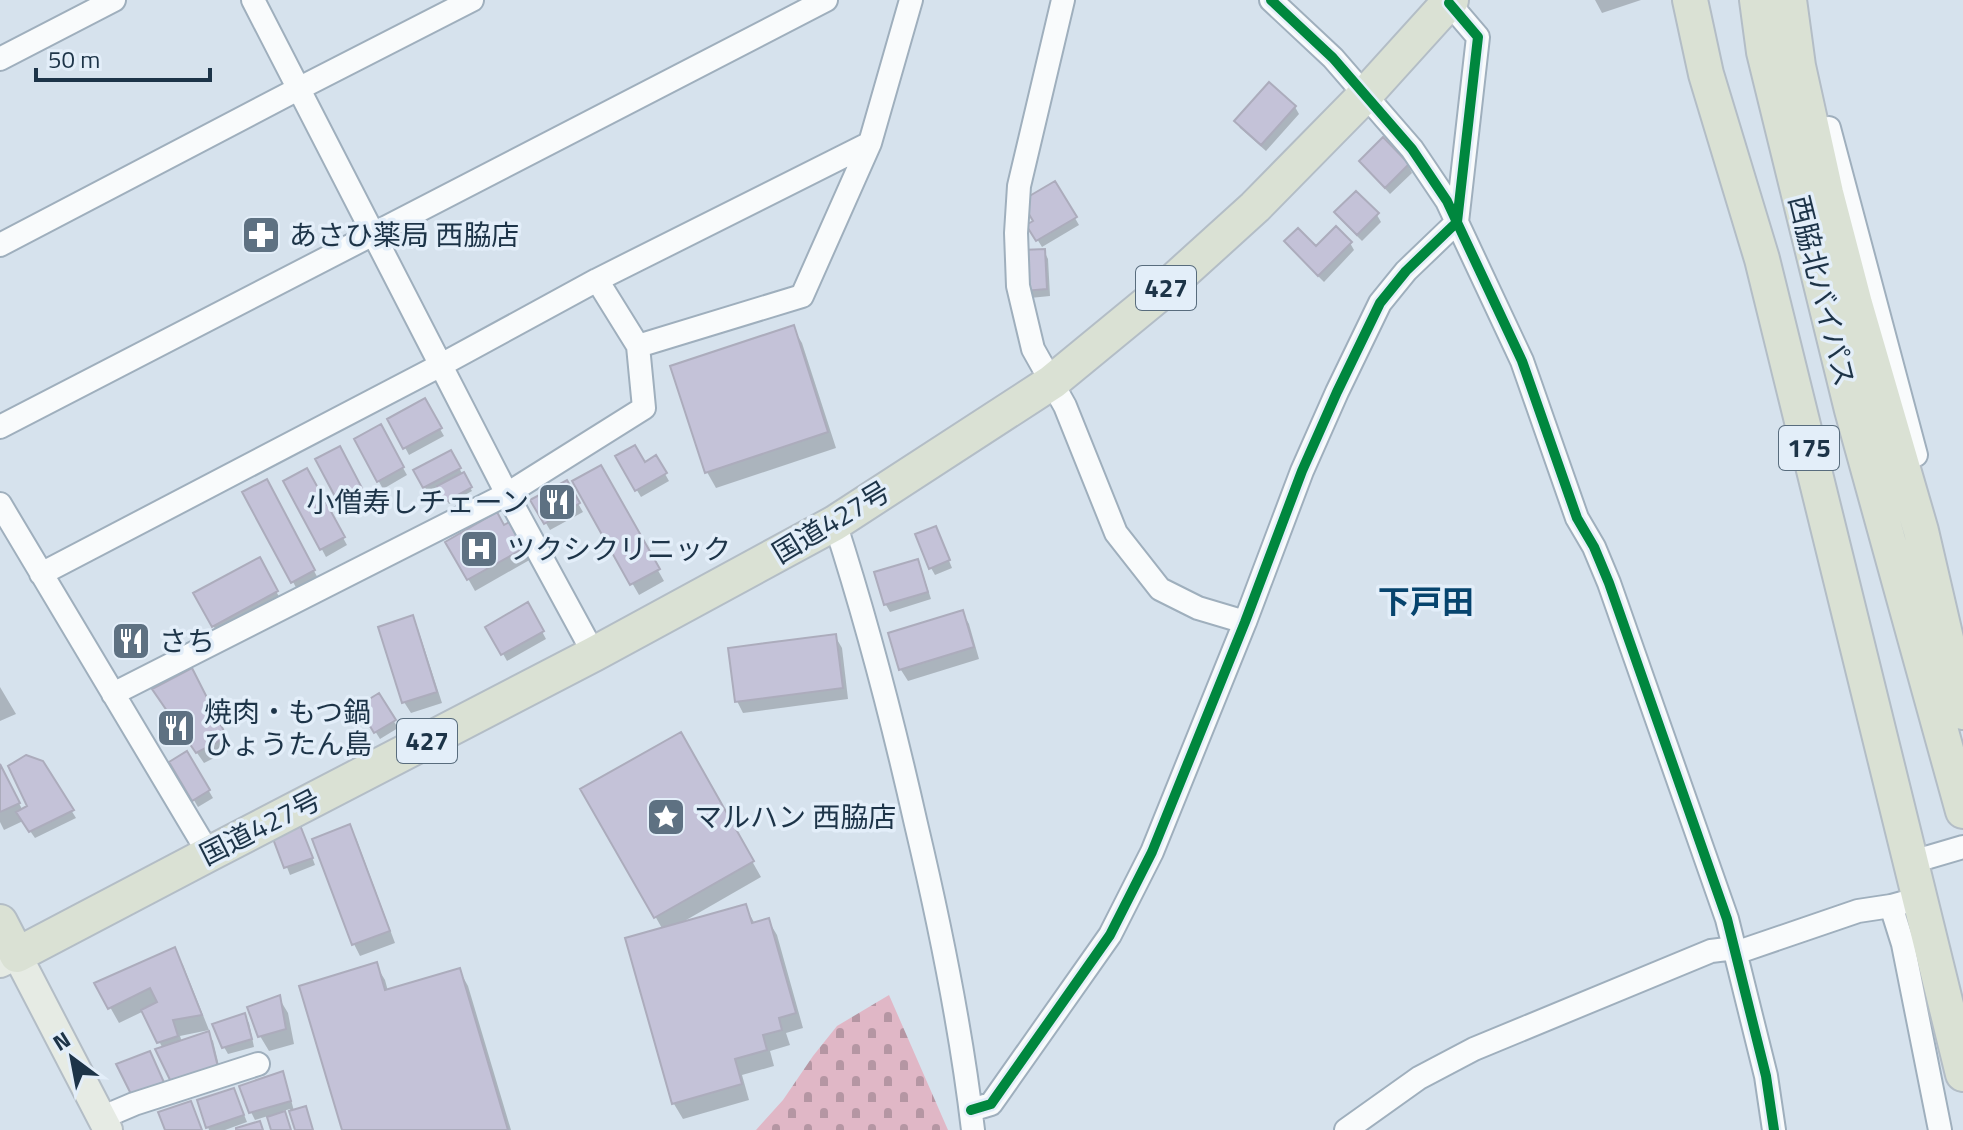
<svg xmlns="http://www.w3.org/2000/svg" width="1963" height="1130" viewBox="0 0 1963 1130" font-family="'Titillium Web','Noto Sans JP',sans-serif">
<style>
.cemetery{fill:url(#cemetery-stones)}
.shadow{fill:#0003}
.building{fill:#c4c2d8;stroke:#acacbc;stroke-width:2}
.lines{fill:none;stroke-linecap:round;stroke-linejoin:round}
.minor-casing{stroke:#9fafbd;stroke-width:26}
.major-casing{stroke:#b3bdc6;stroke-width:32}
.highway-casing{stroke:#b3bdc6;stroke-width:38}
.minor{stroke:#f9fbfc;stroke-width:22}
.major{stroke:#e6ebe4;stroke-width:28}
.highway{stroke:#dae1d4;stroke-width:34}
.cycleway-casing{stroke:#e3eef9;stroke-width:15}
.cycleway{stroke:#00873e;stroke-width:10}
.labels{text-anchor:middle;stroke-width:7;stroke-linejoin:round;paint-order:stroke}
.shield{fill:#e3eef9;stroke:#586c7d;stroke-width:2}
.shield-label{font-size:26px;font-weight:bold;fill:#1d3448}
.poi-label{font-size:28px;fill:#1d3448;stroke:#e3eef9;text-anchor:start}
.street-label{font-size:28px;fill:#1d3448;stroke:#e3eef9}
.quarter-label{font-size:32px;font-weight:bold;fill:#06446e;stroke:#e3eef9}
</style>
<defs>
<pattern id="cemetery-stones" width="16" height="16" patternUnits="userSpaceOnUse" patternTransform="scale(2)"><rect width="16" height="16" fill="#e0b7c6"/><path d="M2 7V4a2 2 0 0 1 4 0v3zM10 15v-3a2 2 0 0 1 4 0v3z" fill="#b596a3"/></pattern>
</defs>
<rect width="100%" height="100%" fill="#d6e2ed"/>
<!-- cemetery -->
<path class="cemetery" d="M889,995l59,135h-192l27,-30 30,-44 24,-30z"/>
<!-- shadow -->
<path class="shadow" d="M1595,0h46l-39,13z
M1295,107l4,7 -33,37 -26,-23 -4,-7z
M1383,140l25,25 4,8 -22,21 -24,-26 -4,-7z
M1055,184l24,41 -37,22 -13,-21 7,-4z
M1337,213l40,2 4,7 -19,19 -21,-21z
M1286,242l30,7 34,-6 4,7 -30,32 -33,-33z
M1044,251l4,8 2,37 -20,2 -4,-8z
M793,328l9,15 34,105 -120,40 -9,-16z
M424,401l20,35 -35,19 -19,-36z
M380,427l27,48 -24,14 -27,-49z
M339,449l25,47 -20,12 -26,-48z
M450,452l22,39 -23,13 -9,-15 -11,6 -13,-25z
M617,457l27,7 12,-6 13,23 -28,16z
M600,468l64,113 -25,14 -65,-113z
M306,470l41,75 -21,12 -41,-76z
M266,482l54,100 -21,11 -54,-100z
M566,483l17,29 -33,18 -17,-29z
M512,523l21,35 -58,33 -27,-48z
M939,536l13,32 -17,7 -4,-7z
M259,560l24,44 -63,34 -24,-44z
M917,561l4,7 10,31 -41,13 -4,-7 -9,-32z
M528,605l18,34 -39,22 -19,-34z
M962,612l7,12 10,35 -71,22 -7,-11 -10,-36z
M412,618l6,11 24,74 -31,10 -7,-11z
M835,636l7,12 6,51 -105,14 -6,-12z
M198,682l34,67 -28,14 -43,-62z
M0,687l16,27 -16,7z
M378,696l20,32 -18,11 -20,-32z
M680,734l81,143 -80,46 64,-17 10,18 13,-4 9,15 26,93 -17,5 4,12 -20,6 4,15 -32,9 7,25 -66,19 -9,-15 -47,-164 36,-10 -80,-140z
M187,754l26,44 -15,9 -26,-44z
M42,763l34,55 -41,20 -12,-17 -19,9 -4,-8v-56l23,45 7,-4z
M349,827l7,11 39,105 -35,13 -6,-12 -40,-104z
M304,835l11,30 -25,10 -15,-38z
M174,950l9,15 26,65 -29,6 2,6 26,-8 5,7 9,37 -59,-29 -19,-38 -25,12 -22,-39z
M376,965l9,15 3,11 71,-21 9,16 43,144h-167z
M279,998l9,15 6,31 -25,7 -9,-15z
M244,1016l5,7 5,24 -26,7 -4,-7z
M282,1074l4,7 8,30 11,-3 8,22h-16l-7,-21 -7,2 8,19h-18l-5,-14 -13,4 -4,-8 -10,-25z
M237,1097l10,25 -22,8h-16l-1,-3z"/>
<!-- building -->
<path class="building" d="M1269,82l27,24 -35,39 -27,-24z
M1383,137l26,27 -24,24 -26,-27z
M1055,181l22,36 -41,24 -10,-16 7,-4 -12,-20z
M1356,191l23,22 -22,22 -23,-23z
M1336,226l16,16 -34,34 -34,-35 14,-13 18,18z
M1045,249l2,40 -23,2 -2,-41z
M794,325l34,107 -123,41 -35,-107z
M425,398l17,30 -39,21 -16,-30z
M381,424l23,43 -27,15 -23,-43z
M635,445l10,17 11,-7 11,18 -32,18 -20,-35z
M340,446l22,42 -24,14 -23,-43z
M451,450l10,18 -38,20 -10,-18z
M601,465l59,104 -30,16 -58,-104z
M307,468l38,69 -25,13 -37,-69z
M464,472l8,15 -27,15 -8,-16z
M267,479l48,91 -24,13 -49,-91z
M567,480l13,23 -36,21 -14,-24z
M497,512l7,13 9,-5 15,26 -61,34 -22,-38z
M936,526l14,34 -21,9 -14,-35z
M260,557l18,34 -66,36 -19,-34z
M918,559l10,33 -44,13 -10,-33z
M528,602l16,29 -43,24 -16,-28z
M963,610l11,37 -75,23 -11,-37z
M413,615l24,77 -35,11 -24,-76z
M836,634l7,54 -108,14 -7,-54z
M192,668l35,69 -31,16 -44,-64z
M379,693l17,27 -22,13 -16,-27z
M681,732l73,129 -100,57 -74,-129z
M187,751l23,39 -18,11 -23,-39z
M26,755l17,6 31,49 -45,22 -13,-20 11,-6 -19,-40z
M0,764l20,39 -20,9z
M350,824l40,107 -38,14 -40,-106z
M300,825l13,33 -29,10 -12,-32z
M746,904l6,19 17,-5 27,95 -17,5 3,12 -19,5 4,15 -32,9 7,25 -70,20 -47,-166z
M175,947l27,68 -29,5 5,16 -21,7 -16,-33 16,-8 -7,-14 -42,21 -14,-26z
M377,962l8,28 75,-22 48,162h-166l-43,-144z
M280,995l6,34 -28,8 -11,-30z
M245,1013l7,26 -30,9 -10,-24z
M209,1031l10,40 -47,13 -17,-35z
M150,1051l17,38 -34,9 -17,-34z
M283,1071l8,30 -42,12 -10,-27z
M234,1088l10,27 -38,13 -9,-28z
M191,1101l11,29h-37l-7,-18z
M306,1106l7,24h-18l-6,-19z
M285,1111l6,19h-20l-4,-13z
M260,1121l3,9h-27v-2z"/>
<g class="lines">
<defs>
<path id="minor" d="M253,0l254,494 87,160
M1063,0l-44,186 -3,47 2,53 15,63 32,57 51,127 44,56 38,19 47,14
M1271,0l62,58 79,91 35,52 75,160 55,157 17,29 15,36 118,336 39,157 8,54
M0,59l114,-59
M1829,128l87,327
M0,245l298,-156 174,-89
M638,346l164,-50 68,-153
M0,427l826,-427
M0,504l209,350
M835,523c32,99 58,199 81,301 24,101 45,203 57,306
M41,574l400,-209 156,-85 273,-137 41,-143
M113,694l394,-200 137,-86 -6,-62 -41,-66
M1912,862l51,-15
M1891,906l12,38 37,186
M971,1110l20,-6 119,-169 42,-83 93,-230 57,-151 35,-79 43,-89 26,-32 51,-49 21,-185 -29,-34
M101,1118l33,-14 124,-40
M1346,1130l73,-52 55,-29 237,-98 24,-3 9,2 114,-39 33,-5 29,-8"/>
<path id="major" d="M0,963l17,-8 91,175"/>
<path id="highway" d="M1690,0l16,74 56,185 201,815
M1757,0l7,52 88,358 111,401
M1789,0l9,66 28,127 29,111 66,227 42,181
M0,922l17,33 192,-101 385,-200 241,-131 217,-141 107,-88 96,-87 110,-112 86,-95"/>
</defs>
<!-- minor casing -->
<use href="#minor" class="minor-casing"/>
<!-- major casing -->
<use href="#major" class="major-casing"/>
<!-- highway casing -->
<use href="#highway" class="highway-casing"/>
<!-- minor -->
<use href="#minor" class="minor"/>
<!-- major -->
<use href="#major" class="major"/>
<!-- highway -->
<use href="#highway" class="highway"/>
<defs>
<path id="cycleway" d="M1271,0l62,58 79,91 35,52 75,160 55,157 17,29 15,36 118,336 39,157 8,54
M971,1110l20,-6 119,-169 42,-83 93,-230 57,-151 35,-79 43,-89 26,-32 51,-49 21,-185 -29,-34"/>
</defs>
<!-- cycleway casing -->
<use href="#cycleway" class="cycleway-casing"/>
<!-- cycleway -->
<use href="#cycleway" class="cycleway"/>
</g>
<!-- icons -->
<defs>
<symbol id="pharmacy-square" viewBox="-11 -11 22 22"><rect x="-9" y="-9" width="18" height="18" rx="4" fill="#5e7182" stroke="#e3eef9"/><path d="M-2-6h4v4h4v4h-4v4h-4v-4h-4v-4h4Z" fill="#fff"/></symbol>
<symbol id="restaurant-square" viewBox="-11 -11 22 22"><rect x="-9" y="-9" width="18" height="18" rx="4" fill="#5e7182" stroke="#e3eef9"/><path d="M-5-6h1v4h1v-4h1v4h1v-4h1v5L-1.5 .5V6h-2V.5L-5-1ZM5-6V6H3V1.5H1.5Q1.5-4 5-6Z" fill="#fff"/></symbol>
<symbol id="hospital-square" viewBox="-11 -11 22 22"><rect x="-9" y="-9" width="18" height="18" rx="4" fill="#5e7182" stroke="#e3eef9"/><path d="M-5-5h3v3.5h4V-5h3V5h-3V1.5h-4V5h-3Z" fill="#fff"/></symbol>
<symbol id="sight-square" viewBox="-11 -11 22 22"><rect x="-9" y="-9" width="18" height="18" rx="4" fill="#5e7182" stroke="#e3eef9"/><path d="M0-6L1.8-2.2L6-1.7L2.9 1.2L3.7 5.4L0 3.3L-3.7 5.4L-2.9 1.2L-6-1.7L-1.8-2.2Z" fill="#fff"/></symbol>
</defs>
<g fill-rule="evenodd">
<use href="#pharmacy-square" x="239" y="213" width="44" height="44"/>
<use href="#restaurant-square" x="535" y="480" width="44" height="44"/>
<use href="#hospital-square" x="457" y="527" width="44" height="44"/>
<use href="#restaurant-square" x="109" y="619" width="44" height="44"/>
<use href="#restaurant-square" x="154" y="706" width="44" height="44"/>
<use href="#sight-square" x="644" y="795" width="44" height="44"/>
</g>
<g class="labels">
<!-- shield labels -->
<g class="shield">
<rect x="1136" y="266" width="60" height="44" rx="6"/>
<rect x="1779" y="426" width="60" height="44" rx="6"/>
<rect x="397" y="719" width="60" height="44" rx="6"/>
</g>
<g class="shield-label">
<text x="1166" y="297">427</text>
<text x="1809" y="457">175</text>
<text x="427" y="750">427</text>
</g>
<!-- poi labels -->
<g class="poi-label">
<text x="289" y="245">あさひ薬局 西脇店</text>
<text x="529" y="512" text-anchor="end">小僧寿しチェーン</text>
<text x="507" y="559">ツクシクリニック</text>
<text x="159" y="651">さち</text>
<text x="204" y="722">焼肉・もつ鍋<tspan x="204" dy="32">ひょうたん島</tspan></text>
<text x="694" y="827">マルハン 西脇店</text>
</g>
<!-- street labels -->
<g class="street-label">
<text transform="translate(1822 291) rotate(76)" y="10">西脇北バイパス</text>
<text transform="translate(831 522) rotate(-31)" y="10">国道427号</text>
<text transform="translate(260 827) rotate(-27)" y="10">国道427号</text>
</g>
<!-- quarter labels -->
<g class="quarter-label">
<text x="1426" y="613">下戸田</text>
</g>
</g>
<!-- north arrow -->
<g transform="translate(72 1058) rotate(328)" stroke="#e3eef9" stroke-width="6" paint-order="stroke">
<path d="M0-6L14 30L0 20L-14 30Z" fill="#1d3448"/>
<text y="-12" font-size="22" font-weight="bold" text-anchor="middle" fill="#1d3448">N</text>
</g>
<!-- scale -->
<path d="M36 68v12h174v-12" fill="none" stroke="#1d3448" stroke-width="4"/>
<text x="48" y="68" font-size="24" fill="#1d3448" stroke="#e3eef9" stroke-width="6" paint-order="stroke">50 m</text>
</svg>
